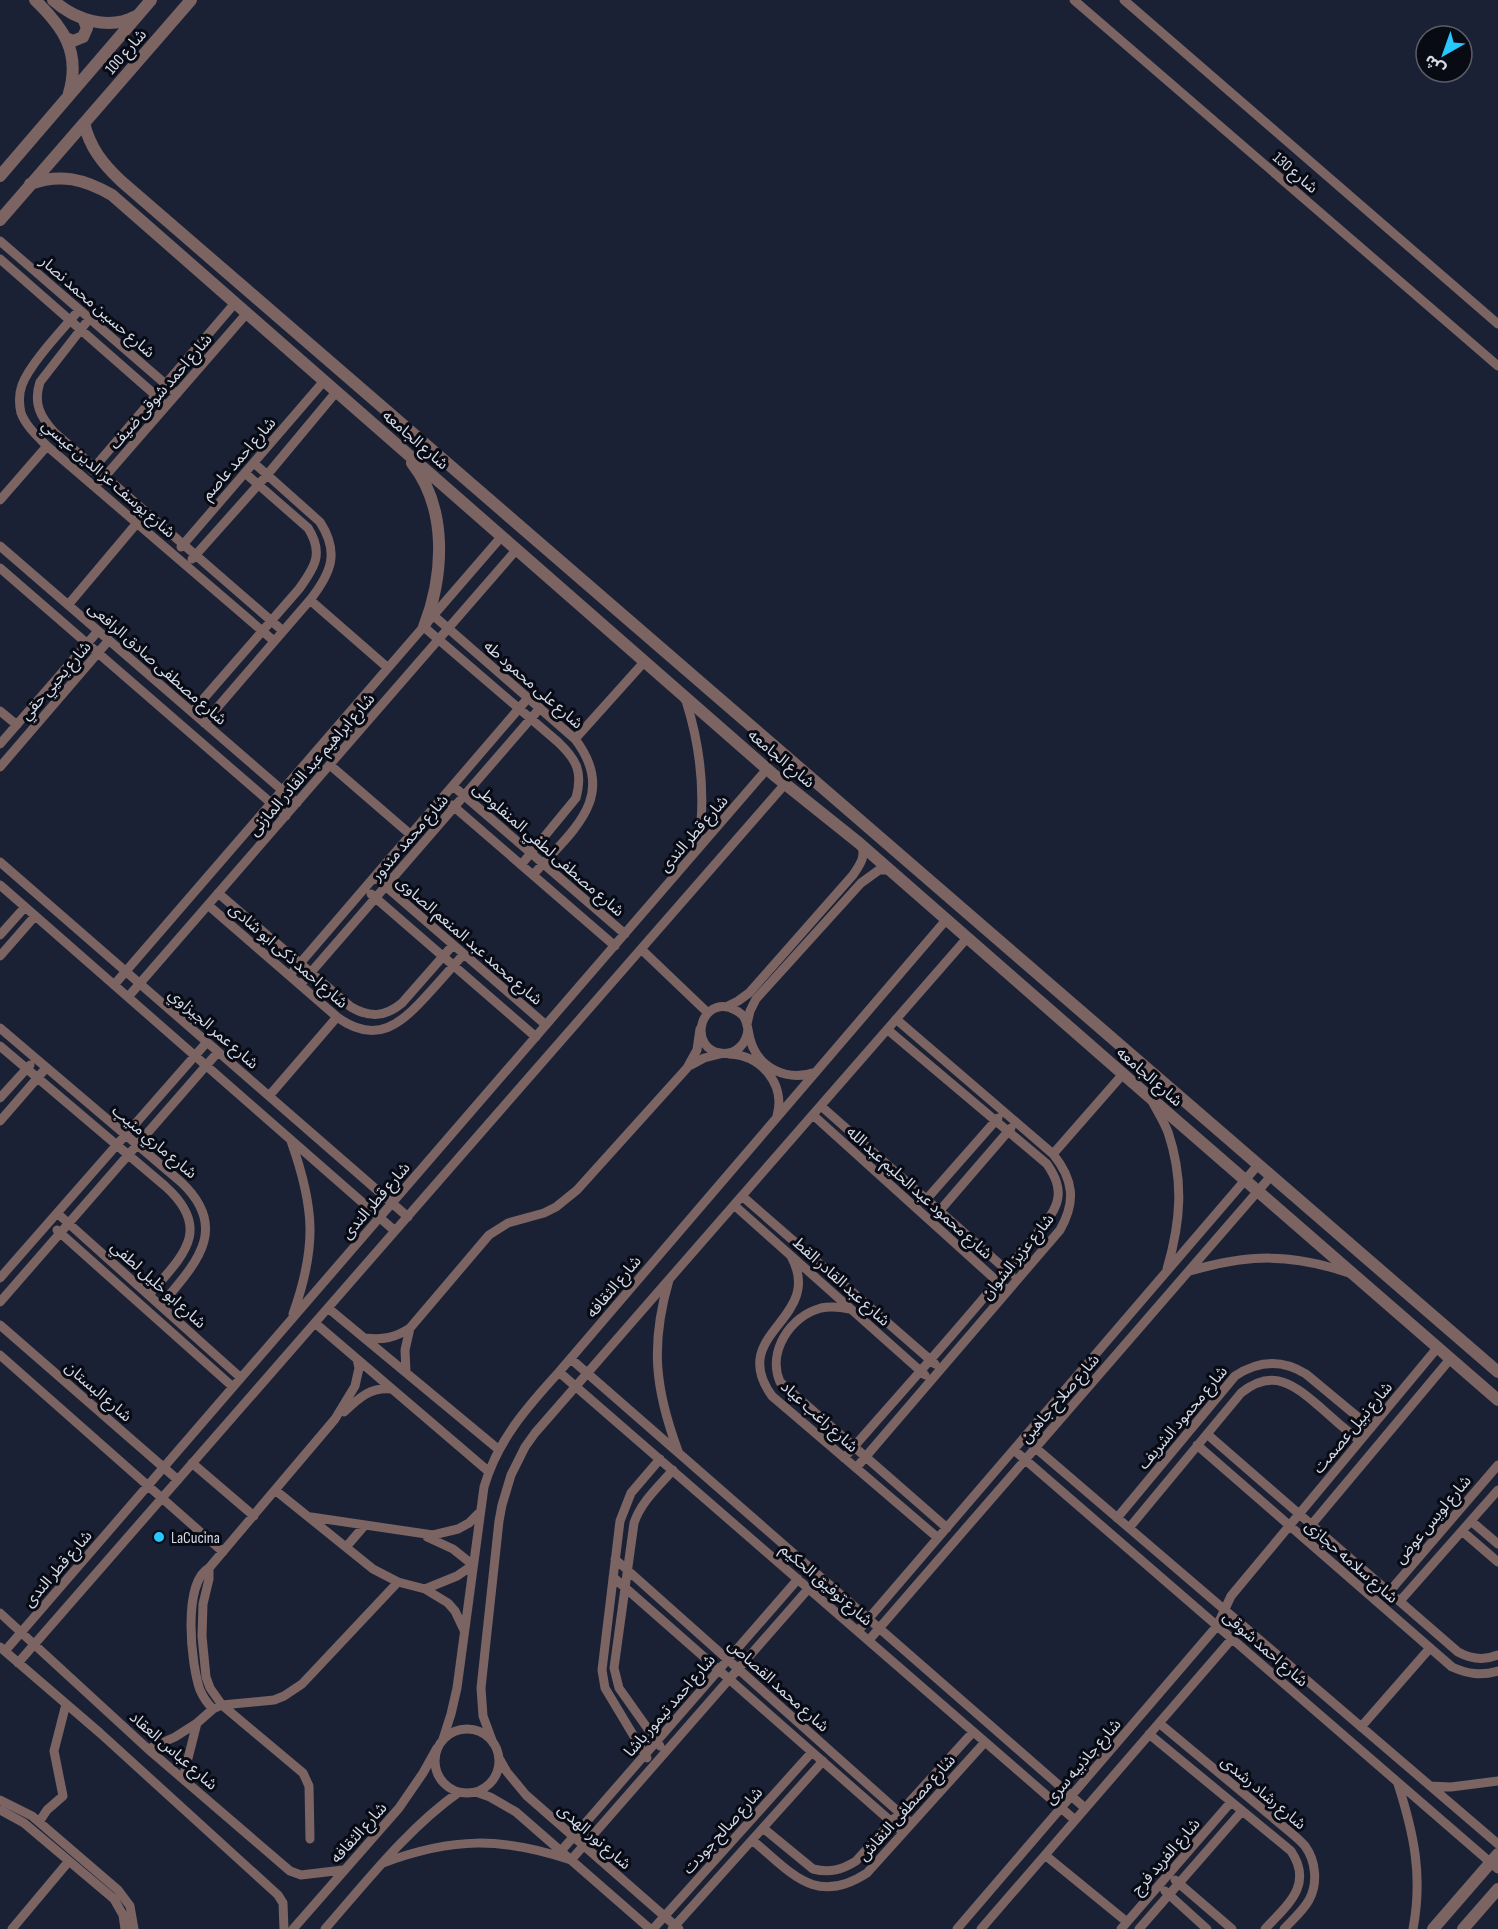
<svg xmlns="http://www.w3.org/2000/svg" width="1498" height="1929" viewBox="0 0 1498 1929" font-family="'Sofia Sans Condensed','Noto Sans Arabic',sans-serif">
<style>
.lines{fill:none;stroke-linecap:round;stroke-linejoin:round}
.minor{stroke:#7c6463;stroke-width:9}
.tertiary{stroke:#7c6463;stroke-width:12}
.poi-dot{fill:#27c8ff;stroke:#080b14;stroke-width:2}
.labels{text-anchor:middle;stroke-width:6;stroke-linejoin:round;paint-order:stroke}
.street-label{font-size:16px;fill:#d5dae7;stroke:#080b14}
.poi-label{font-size:16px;fill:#d5dae7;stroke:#080b14;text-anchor:start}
</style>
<rect width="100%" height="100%" fill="#1a2135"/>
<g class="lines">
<!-- minor -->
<path class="minor" d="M1074,0l424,366
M1124,0l374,324
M0,241l177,153
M0,259l161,141
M79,310c-15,18 -49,53 -57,75 -3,8 -3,19 -1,28 5,13 16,23 26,33l227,195
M89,319l-49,63c-7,21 0,35 15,51l228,198
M92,470l143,-167
M101,481l146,-168
M0,500l47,-54
M0,546l297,257
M181,547l143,-166
M192,559l75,-84 70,-84
M0,568l286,248
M310,600l78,68
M68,605l69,-82
M434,616l141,123c45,59 -5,93 -42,136
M424,627l134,115c19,18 25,30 18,56l-55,67
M684,698l2,3c16,50 20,97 12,148
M0,711l17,14
M192,712l107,-123c16,-22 25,-36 9,-61l-63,-55
M204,723l106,-123c21,-27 30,-47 10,-78l-66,-59
M575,739l70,-78
M0,744l98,-113
M330,765l81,70
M0,767l109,-127
M453,786l172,148
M452,805l163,141
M0,862l408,355
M375,877l171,148
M0,885l395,346
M218,893l133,114c19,11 34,10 51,-4l51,-58
M371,894l165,143
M208,905l129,112c40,29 64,7 92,-24 12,-13 23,-26 35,-39
M0,935l25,-28
M641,949l67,64
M0,956l35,-40
M290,975l238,-277
M114,985l388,-449
M300,985l240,-277
M128,997l389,-448
M726,1007l12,-6 11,-8 104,-118c6,-9 14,-19 8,-30
M747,1024l3,-13 6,-12 105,-116 18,-13h10
M0,1028l181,154c50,47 14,82 -20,123
M748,1029c-1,14 -12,27 -28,24 -30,-5 -22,-51 8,-46 6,2 12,5 16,10 4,7 4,15 6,22 8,30 38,43 66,33
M0,1046l165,140c49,44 17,70 -16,109
M729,1054c32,1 57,30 48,62
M691,1065l13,-7 16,-4
M269,1096l68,-79
M0,1098l30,-33
M1153,1103c5,9 11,19 15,29 16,48 13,89 -1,137
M821,1106l190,168
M813,1115l195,176
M0,1121l46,-53
M291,1141c24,67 26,106 2,173
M1053,1154l70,-80
M742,1196l193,168
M924,1202l74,-84
M734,1205l191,170
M57,1213l184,165
M936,1215l75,-87
M57,1230l176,157
M791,1256c35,64 -65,76 -19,140l166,142
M1190,1271c59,-17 101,-18 159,2
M0,1278l207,-236
M669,1280c-19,65 -14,109 9,171
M0,1302l218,-250
M328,1308l170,141
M850,1309c-10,-2 -19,-3 -29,-1 -31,8 -54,44 -41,74l167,146
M315,1323l173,148
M0,1325l178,155
M365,1338c18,2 30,0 45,-10l79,-93 19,-12 36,-10 12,-6 21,-17 110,-122 10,-18 3,-21
M0,1355l223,197
M571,1359l514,449
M406,1372l-1,-22 5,-22
M559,1372l516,448
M344,1412c15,-14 26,-25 47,-23
M1207,1434l251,218c13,7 26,9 40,3
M1024,1438l474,406
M1197,1445l255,222c16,7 29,9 46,4
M1014,1450l484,419
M844,1458c59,-68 120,-134 176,-204 11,-14 32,-35 37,-52 4,-14 -2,-26 -10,-38l-159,-134
M192,1463l62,53
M856,1468l204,-238c16,-28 14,-50 -7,-76l-157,-135
M275,1490l98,79 25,13 27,7 23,14 7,8 9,19
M311,1517l122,18 25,-6 11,-6 11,-11
M1117,1518l118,-142c24,-16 47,-17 71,-2l65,54
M1471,1521l27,23
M1129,1528l112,-135c32,-26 53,-8 79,14 13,12 26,23 40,34
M1462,1531l36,31
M1302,1536l149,-178
M346,1547l19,-22
M615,1559l296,264
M209,1568v11l-6,25 -1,32 4,41 4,11 12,17 81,68 6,13 1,53
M613,1577l290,255
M425,1589l32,-13 16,-11 -20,-16 -26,-12
M1389,1592l109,-127
M1400,1601l98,-111
M0,1613l148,136 142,122 11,4 42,-5
M858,1631l400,-466
M869,1640l402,-464
M0,1647l100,86 178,162 5,8 1,26
M5,1651l762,-882
M18,1663l767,-879
M213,1709c-5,-5 -10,-12 -13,-19 -9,-25 -18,-107 9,-122l126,-149 20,-33 4,-18 -2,-9
M1159,1723l125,104c7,6 15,12 21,19 11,15 13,38 4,54 -6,11 -17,20 -25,29
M1361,1727l69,-79
M435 1761a32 32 0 1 1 64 0a32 32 0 1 1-64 0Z
M1149,1734l142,117c23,34 -4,54 -26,78
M443,1739l8,-25 6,-26 27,-201c13,-46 43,-80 75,-115l387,-452
M493,1743l-10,-27 -2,-28 18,-167 3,-16 9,-30 14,-28 10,-14 432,-495
M660,1746l-41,-58 -5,-20 20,-145c7,-21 24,-36 39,-53
M148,1749l27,-12 22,-14 16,-14 9,-4 52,-5 10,-4 18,-12 96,-102
M499,1758l8,14 19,23 153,134
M647,1758l-42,-70 -3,-18 18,-149 11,-28 29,-34
M183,1778l14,-55
M1398,1784c16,50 25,92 15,145
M1430,1786l21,1 47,-6
M476,1792l14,5 26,15 134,117
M0,1800l32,16 86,74 12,16 4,23
M0,1810l24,13 90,76 9,16 2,14
M39,1822l8,-12 16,-14 -9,-45 12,-47
M763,1828l50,41c17,4 29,1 43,-8l117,-129
M752,1840c39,32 63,67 115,33l118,-131
M561,1851l237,-272
M1045,1855l82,67
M383,1863c70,-26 118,-26 188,-3l238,-272
M1175,1880l57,49
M1165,1891l42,38
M12,1929l57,-68
M293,1929l106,-121 24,-35 14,-25
M325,1929c42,-48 82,-100 134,-137
M653,1929l159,-177
M672,1929l151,-168
M957,1929l260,-303 14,-30 207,-249
M981,1929l262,-303
M1121,1929l110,-127
M1139,1929l103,-118"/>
<!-- tertiary -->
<path class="tertiary" d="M35,0c28,27 46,52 34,93
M53,0c22,20 56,31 83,16
M66,38l7,3 10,-4 4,-9 -4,-10
M84,123c6,25 19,41 37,58l1377,1191
M0,176l151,-176
M30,184c31,-11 54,-5 82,11l662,580 85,68 264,231 375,326
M0,220l191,-220
M412,463c36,46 32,112 12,164
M1433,1929l65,-75
M1463,1929l35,-40"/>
</g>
<!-- markers -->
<circle class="poi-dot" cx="159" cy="1537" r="6"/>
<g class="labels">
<!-- street labels -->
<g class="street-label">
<text transform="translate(125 51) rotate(-49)" y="6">شارع 100</text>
<text transform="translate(1296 172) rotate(41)" y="6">شارع 130</text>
<text transform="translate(98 306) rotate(41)" y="6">شارع حسين محمد نصار</text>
<text transform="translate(160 391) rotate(-49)" y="6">شارع احمد شوقى ضيف</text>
<text transform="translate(416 439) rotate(41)" y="6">شارع الجامعه</text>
<text transform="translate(238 458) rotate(-49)" y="6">شارع احمد عاصم</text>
<text transform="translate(109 478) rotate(41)" y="6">شارع يوسف عز الدين عيسي</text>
<text transform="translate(158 663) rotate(41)" y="6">شارع مصطفى صادق الرافعى</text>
<text transform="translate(55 680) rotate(-49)" y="6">شارع يحيي حقي</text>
<text transform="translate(534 684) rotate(41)" y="6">شارع على محمود طه</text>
<text transform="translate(782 758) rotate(40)" y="6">شارع الجامعه</text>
<text transform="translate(311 764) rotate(-49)" y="6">شارع ابراهيم عبد القادر المازنى</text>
<text transform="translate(693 833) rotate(-49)" y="6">شارع قطر الندى</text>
<text transform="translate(409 837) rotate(-49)" y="6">شارع محمد مندور</text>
<text transform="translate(549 849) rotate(41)" y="6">شارع مصطفى لطفي المنفلوطى</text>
<text transform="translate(470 940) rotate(41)" y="6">شارع محمد عبد المنعم الصاوى</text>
<text transform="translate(289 955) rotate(41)" y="6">شارع احمد ذكى ابو شادى</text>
<text transform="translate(214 1028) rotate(41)" y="6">شارع عمر الجيزاوي</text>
<text transform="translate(1150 1076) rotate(41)" y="6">شارع الجامعه</text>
<text transform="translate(155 1141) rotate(40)" y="6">شارع ماري منيب</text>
<text transform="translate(920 1192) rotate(42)" y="6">شارع محمود عبد الحليم عبد الله</text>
<text transform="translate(375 1200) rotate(-49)" y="6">شارع قطر الندى</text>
<text transform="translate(1017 1256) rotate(-51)" y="6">شارع عزيز الشوان</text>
<text transform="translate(842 1281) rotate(42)" y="6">شارع عبد القادر القط</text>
<text transform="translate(159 1284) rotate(42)" y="6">شارع ابو خليل لطفي</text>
<text transform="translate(613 1286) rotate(-50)" y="6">شارع الثقافه</text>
<text transform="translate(99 1391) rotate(41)" y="6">شارع البستان</text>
<text transform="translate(1059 1398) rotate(-49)" y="6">شارع صلاح جاهين</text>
<text transform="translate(820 1416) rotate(42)" y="6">شارع راغب عياد</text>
<text transform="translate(1182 1417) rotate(-50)" y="6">شارع محمود الشريف</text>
<text transform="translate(1352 1427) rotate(-50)" y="6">شارع نبيل عصمت</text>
<text transform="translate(1432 1519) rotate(-50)" y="6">شارع لويس عوض</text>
<text transform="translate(1352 1561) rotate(41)" y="6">شارع سلامه حجازى</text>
<text transform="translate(57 1568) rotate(-49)" y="6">شارع قطر الندى</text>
<text transform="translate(827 1584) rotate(41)" y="6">شارع توفيق الحكيم</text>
<text transform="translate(1266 1648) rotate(41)" y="6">شارع احمد شوقى</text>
<text transform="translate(779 1685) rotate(42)" y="6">شارع محمد القصاص</text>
<text transform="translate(669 1705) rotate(-49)" y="6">شارع احمد تيمور باشا</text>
<text transform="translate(174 1750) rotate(41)" y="6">شارع عباس العقاد</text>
<text transform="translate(1082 1761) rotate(-49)" y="6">شارع جاذبيه سرى</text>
<text transform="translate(1264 1792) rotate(40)" y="6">شارع رشاد رشدى</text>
<text transform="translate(906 1807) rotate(-48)" y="6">شارع مصطفى النقاش</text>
<text transform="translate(722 1830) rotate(-48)" y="6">شارع صالح جودت</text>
<text transform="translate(358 1832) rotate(-48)" y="6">شارع الثقافه</text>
<text transform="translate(595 1836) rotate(41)" y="6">شارع نور الهدى</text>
<text transform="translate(1165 1856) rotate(-49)" y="6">شارع الفريد فرج</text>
</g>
<!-- poi labels -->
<g class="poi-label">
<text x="171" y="1543">LaCucina</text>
</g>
</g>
<!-- north arrow -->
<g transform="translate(1444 54) rotate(220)"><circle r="28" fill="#080b14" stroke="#5a5e68" stroke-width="1.5"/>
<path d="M0-4.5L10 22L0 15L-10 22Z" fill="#27c8ff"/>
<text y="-9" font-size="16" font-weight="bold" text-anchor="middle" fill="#d5dae7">ش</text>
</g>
</svg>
